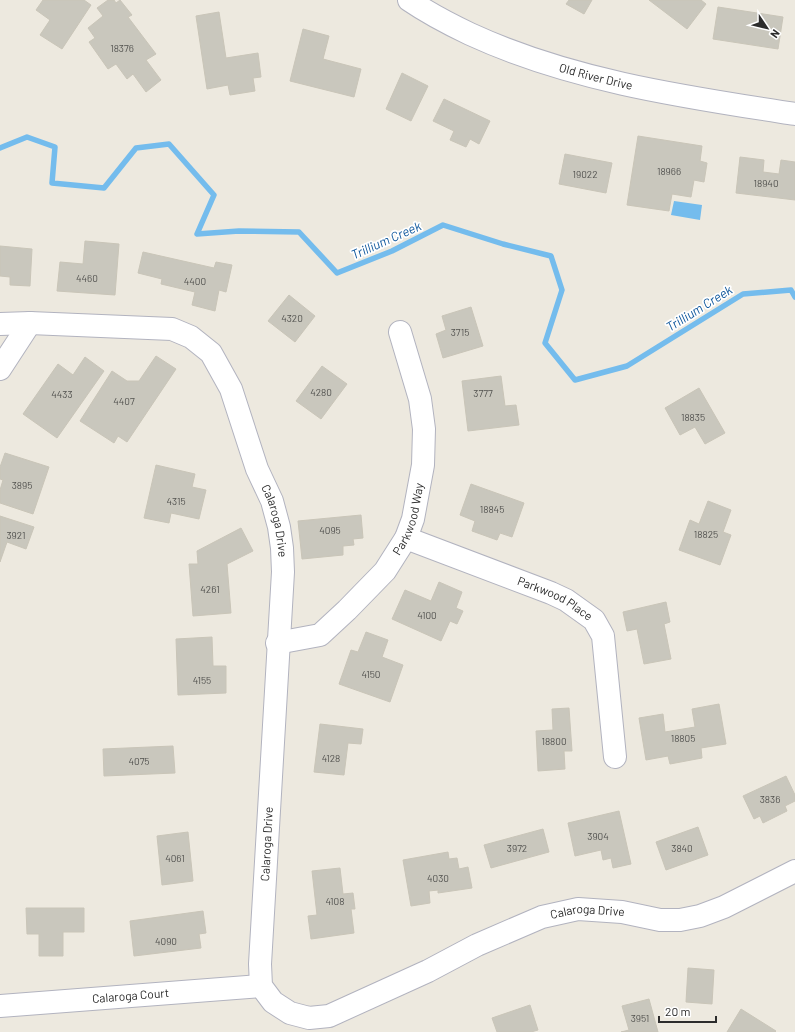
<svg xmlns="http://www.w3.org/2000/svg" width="795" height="1032" viewBox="0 0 795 1032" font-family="Barlow,sans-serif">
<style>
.water{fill:#74bced}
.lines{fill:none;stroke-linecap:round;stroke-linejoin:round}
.stream{stroke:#74bced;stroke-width:5.5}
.building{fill:#c9c7bd;stroke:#c9c5b8}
.street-casing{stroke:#b2b3bf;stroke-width:24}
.secondary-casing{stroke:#b2b3bf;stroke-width:24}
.street{stroke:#fff;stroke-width:22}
.secondary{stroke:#fff;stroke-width:22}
.labels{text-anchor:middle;stroke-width:3.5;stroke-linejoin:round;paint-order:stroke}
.number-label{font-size:10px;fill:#535350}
.street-label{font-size:12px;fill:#2c2c2c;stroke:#fff}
.water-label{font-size:13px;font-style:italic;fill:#10589d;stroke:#fff}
</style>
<rect width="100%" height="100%" fill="#ede9df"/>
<!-- water -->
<path class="water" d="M674,201l28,4 -2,15 -29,-5z"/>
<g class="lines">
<!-- stream -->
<path class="stream" d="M0,148l27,-11 28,10 -3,36 52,5 32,-40 33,-4 45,51 -17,39 42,-3 60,1 38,41 55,-22 51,-26 60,19 48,12 11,34 -17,53 30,37 52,-14 116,-72 48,-4 4,7"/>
</g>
<!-- building -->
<path class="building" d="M43,0h41l7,5 -29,44 -22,-14 10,-15 -14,-10z
M108,0h6l2,3 4,-3 12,15 -4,2 28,37 -10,6 15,20 -15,12 -13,-18 -6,5 -11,-15 -8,5 -19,-27 6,-4 -7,-10 15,-12 -6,-8z
M569,0h23l-8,14 -18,-10z
M649,0h52l5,4 -19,25z
M718,7l65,10 -5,32 -65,-10z
M219,12l7,46 32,-5 3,24 -8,1 2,13 -25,4 -2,-10 -21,4 -11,-73z
M303,29l26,7 -6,23 38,10 -7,28 -64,-16z
M402,73l26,13 -17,35 -25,-12z
M444,99l46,22 -11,23 -9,-5 -4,8 -16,-7 4,-9 -21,-10z
M638,136l64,10 -2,15 7,2 -3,19 -10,-2 -3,17 -19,-3 -3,17 -42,-6z
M565,154l47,9 -6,30 -47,-9z
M740,157l24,3 -1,12 16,2 2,-14 14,2v38l-59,-7z
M85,241l34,3 -4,51 -58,-4 3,-29 23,2z
M0,246l32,3 -2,37 -20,-1v-8l-10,-1z
M143,252l71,16 2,-6 16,3 -6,27 -7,-2 -4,21 -23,-6 3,-13 -34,-8 1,-5 -24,-6z
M289,295l26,21 -20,26 -27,-21z
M471,307l12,39 -40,12 -7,-24 10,-4 -4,-14z
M156,356l20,13 -49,73 -9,-6 -4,7 -34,-22 32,-50 15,10h12z
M85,357l19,14 -47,67 -34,-24 35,-50 15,11z
M322,366l25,18 -26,35 -25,-18z
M501,376l4,30 11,-1 3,20 -51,6 -6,-50z
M699,388l26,45 -20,11 -10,-17 -15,8 -15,-27z
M5,453l44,14 -16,47 -33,-11v-13l3,-10 -3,-1v-12z
M156,465l39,9 -3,13 14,3 -7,29 -28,-6 -2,10 -25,-5z
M471,484l53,19 -12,34 -12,-4 -3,7 -25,-9 3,-10 -15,-6z
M708,501l23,9 -8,22 8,3 -11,30 -41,-15 11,-30 9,4z
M361,515l2,23 -10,1 1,6 -11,1v9l-41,4 -4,-38z
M0,516l34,11 -8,22 -19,-7 -7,20z
M241,528l12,23 -26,13 4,49 -38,3 -4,-52h9l-1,-13z
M439,582l23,10 -6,16 7,3 -6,13 -7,-3 -9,20 -49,-22 13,-29 26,11z
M666,602l4,20 -6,2 7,35 -27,5 -7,-35 -10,2 -4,-19z
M366,632l22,8 -6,17 21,8 -13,37 -51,-18 12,-34 7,2z
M212,637l1,29h13v27l-48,2 -2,-56z
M719,704l7,40 -25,4 1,10 -32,6 -2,-8 -22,4 -7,-42 24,-4 2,18 30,-5 -3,-18z
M569,708l3,43h-8l1,18 -27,2 -2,-40 17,-1 -1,-21z
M320,724l43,5 -2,15 -13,-1 -4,32 -30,-3z
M173,746l2,27 -71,3 -1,-27z
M786,776l9,19v6l-10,5 2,5 -24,12 -3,-7 -6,3 -11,-23z
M619,811l12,53 -18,4 -2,-10 -8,2 -2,-10 -26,6 -7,-33z
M698,827l10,28 -42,15 -10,-28z
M543,829l6,23 -58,16 -7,-23z
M188,832l5,49 -31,4 -5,-49z
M448,852l1,7 8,-1 2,11 9,-2 4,21 -34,5v-3l-9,1 1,12 -19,3 -8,-46z
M340,868l3,26 10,-1 2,16h-4l3,24 -43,6 -3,-23 9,-1 -5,-44z
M26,908h58v24h-21v24h-24v-22h-12z
M203,911l3,22 -7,1 2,14 -67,8 -4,-35z
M688,968l26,2 -2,34 -26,-2z
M649,999l9,33h-37l8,-2 -7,-24z
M530,1005l8,25 -7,2h-34l-5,-14z
M741,1009l35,22 -1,1h-48z"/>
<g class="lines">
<defs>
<g id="street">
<path id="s1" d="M0,324l30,-1 142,6 19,8 20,16 20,36 26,80 15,32 7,26 3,21 1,24 -23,392 1,22 12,16 17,11 19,5 20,-2 99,-45 49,-26 65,-28 36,-8 44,3 38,8h20l20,-4 24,-9 71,-36"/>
<path d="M0,369l30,-46"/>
<path id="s2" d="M406,538l145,55 15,7 28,20 9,16 12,121"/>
<path id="s3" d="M277,643l43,-8 27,-25 38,-39 21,-33 7,-19 10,-54 1,-36 -4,-30 -20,-67"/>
<path id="s4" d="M0,1006l261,-20"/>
</g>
<g id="secondary">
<path id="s5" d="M409,0c19,13 40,24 61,34 102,47 215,63 325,80"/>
</g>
</defs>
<!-- street casing -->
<use href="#street" class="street-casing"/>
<!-- secondary casing -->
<use href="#secondary" class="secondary-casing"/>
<!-- street -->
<use href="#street" class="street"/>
<!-- secondary -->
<use href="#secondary" class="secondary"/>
</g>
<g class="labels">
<!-- number labels -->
<g class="number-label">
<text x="122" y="52">18376</text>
<text x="669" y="175">18966</text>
<text x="585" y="178">19022</text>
<text x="766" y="187">18940</text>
<text x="87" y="282">4460</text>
<text x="195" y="285">4400</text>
<text x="292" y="322">4320</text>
<text x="460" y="336">3715</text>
<text x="321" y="396">4280</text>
<text x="483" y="397">3777</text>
<text x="62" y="398">4433</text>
<text x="124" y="405">4407</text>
<text x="693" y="421">18835</text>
<text x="22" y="489">3895</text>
<text x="176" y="505">4315</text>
<text x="492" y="513">18845</text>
<text x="330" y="534">4095</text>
<text x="706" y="538">18825</text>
<text x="16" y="539">3921</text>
<text x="210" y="593">4261</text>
<text x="427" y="619">4100</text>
<text x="371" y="678">4150</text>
<text x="202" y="684">4155</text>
<text x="683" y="742">18805</text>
<text x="554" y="745">18800</text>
<text x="331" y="762">4128</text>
<text x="139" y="765">4075</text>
<text x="770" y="803">3836</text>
<text x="598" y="840">3904</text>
<text x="517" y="852">3972</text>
<text x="682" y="852">3840</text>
<text x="175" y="862">4061</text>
<text x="438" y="882">4030</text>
<text x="335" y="905">4108</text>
<text x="166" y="945">4090</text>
<text x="640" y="1022">3951</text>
</g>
<!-- street labels -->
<g class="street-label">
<text dy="4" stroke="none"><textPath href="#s5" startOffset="203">Old River Drive</textPath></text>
<text dy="4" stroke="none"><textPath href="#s3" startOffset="193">Parkwood Way</textPath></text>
<text dy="4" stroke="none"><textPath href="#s1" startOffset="399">Calaroga Drive</textPath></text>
<text dy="4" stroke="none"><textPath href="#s2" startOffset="161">Parkwood Place</textPath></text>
<text transform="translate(267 844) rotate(-87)" y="4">Calaroga Drive</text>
<text dy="4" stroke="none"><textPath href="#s1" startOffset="1227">Calaroga Drive</textPath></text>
<text dy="4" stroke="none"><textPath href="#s4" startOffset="131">Calaroga Court</textPath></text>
</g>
<!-- water labels -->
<g class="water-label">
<text transform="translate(386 240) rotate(-24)" y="5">Trillium Creek</text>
<text transform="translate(699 308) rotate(-32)" y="5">Trillium Creek</text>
</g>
</g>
<!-- north arrow -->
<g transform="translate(767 28) rotate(125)" stroke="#ffffff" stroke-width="3" paint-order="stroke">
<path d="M0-3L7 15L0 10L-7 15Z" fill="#2c2c2c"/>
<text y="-6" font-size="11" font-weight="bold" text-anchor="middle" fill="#2c2c2c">N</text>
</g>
<!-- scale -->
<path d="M659 1016v6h57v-6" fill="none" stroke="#2c2c2c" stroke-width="2"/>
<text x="665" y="1016" font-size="12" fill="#2c2c2c" stroke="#ffffff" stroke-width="3" paint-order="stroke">20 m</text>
</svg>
